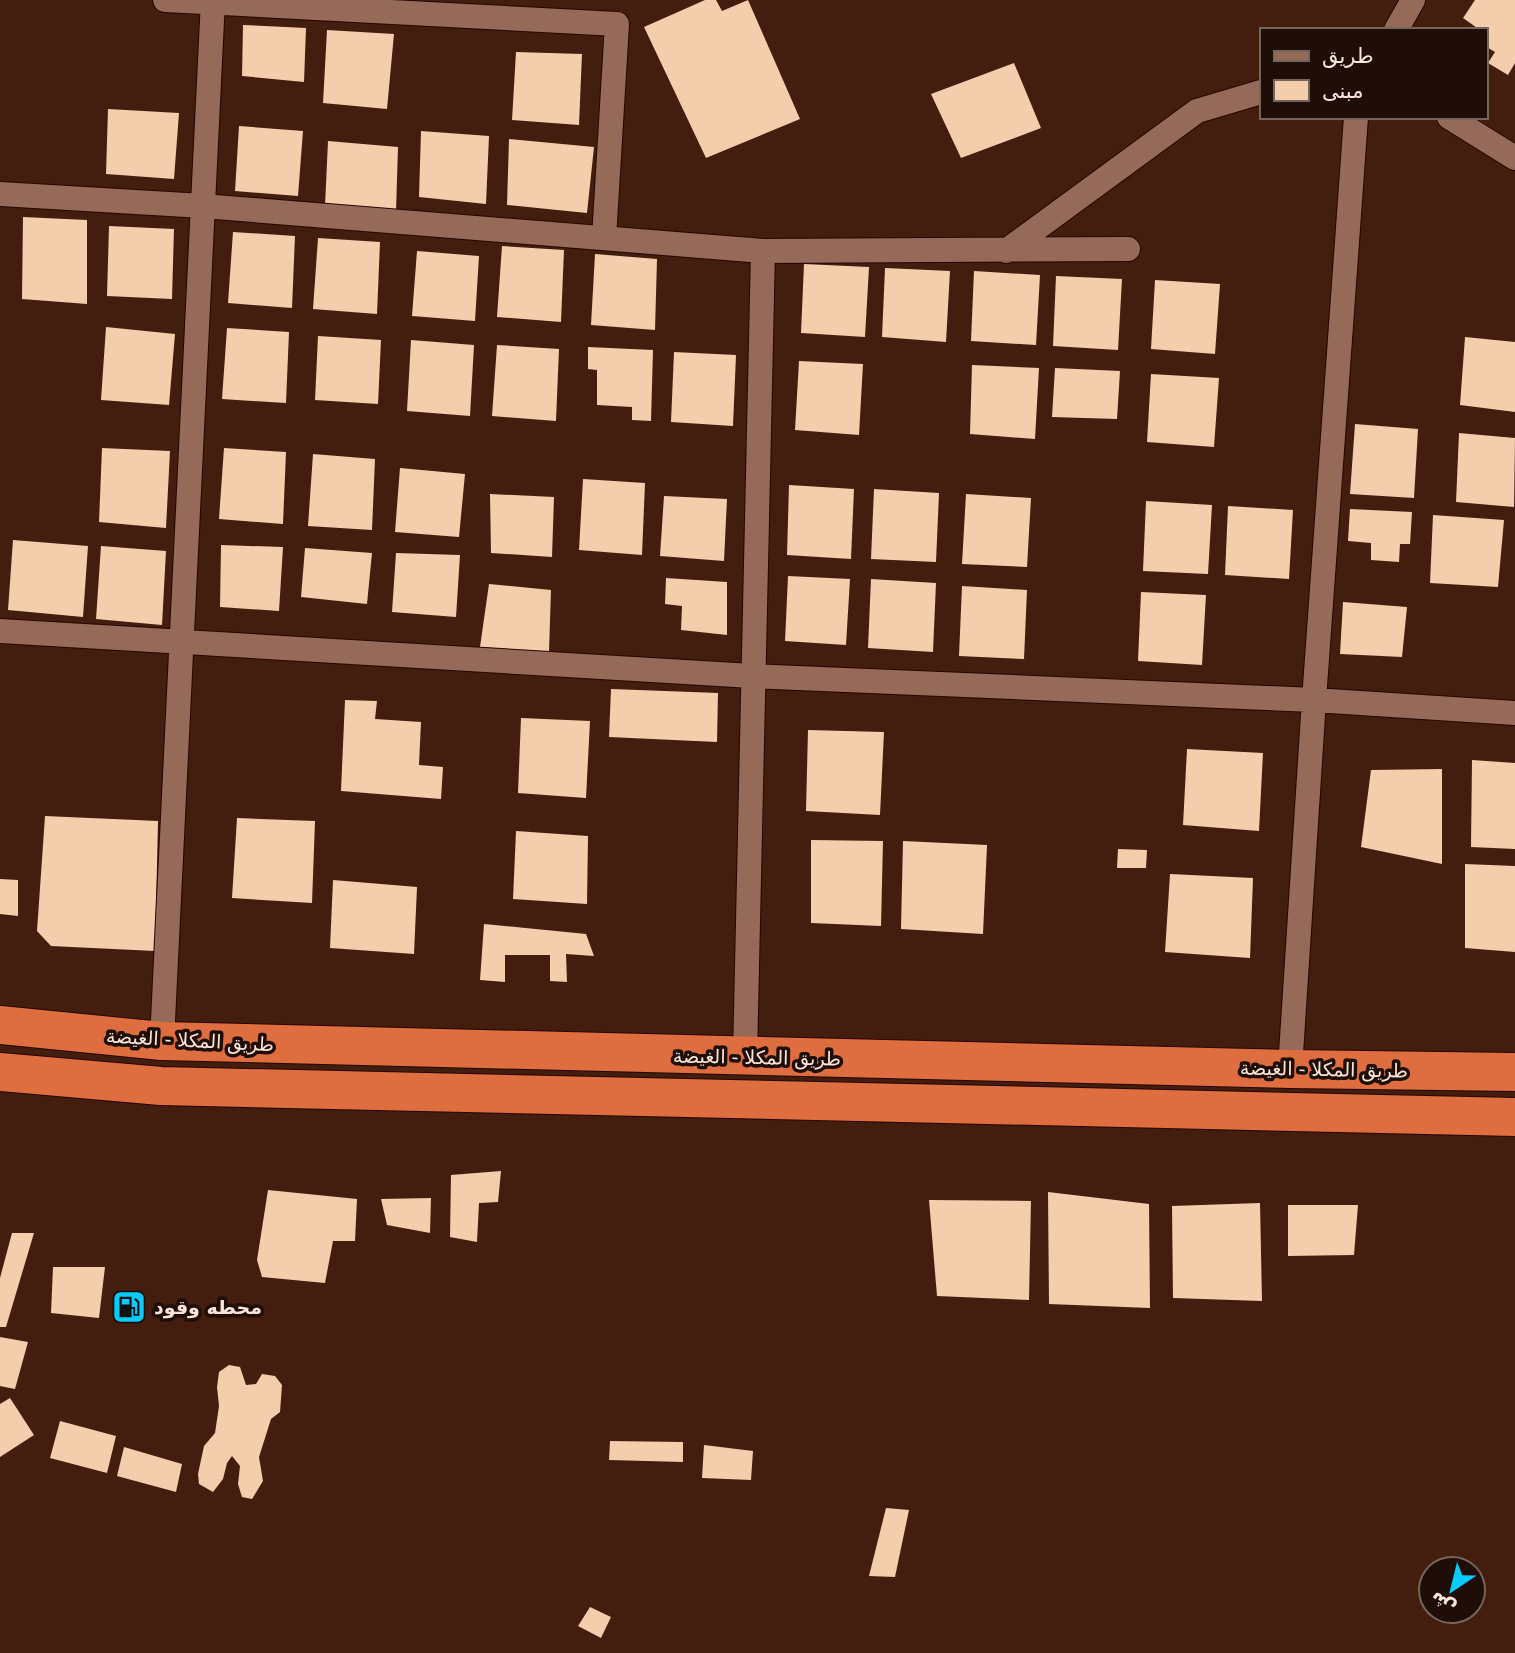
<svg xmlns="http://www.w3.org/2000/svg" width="1515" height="1653" viewBox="0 0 1515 1653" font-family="'DejaVu Sans','Noto Naskh Arabic',sans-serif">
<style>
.building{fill:#f4cdac}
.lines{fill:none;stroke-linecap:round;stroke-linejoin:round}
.street-casing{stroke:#270600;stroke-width:26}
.highway-casing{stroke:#270600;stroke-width:40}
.street{stroke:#966a59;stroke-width:24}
.highway{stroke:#de6e3f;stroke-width:38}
.labels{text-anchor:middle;stroke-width:7;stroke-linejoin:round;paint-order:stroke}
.street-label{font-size:19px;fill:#fde4da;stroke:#1e0e07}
.poi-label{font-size:19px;font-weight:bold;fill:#fde4da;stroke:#1e0e07;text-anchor:start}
</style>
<rect width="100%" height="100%" fill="#431e0f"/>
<!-- building -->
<path class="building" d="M705,0h11l6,11 26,-11 52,119 -94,39 -62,-131z
M1475,0h40v63l-7,12 -20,-12 7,-11 -10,-6v-16h-5l-17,-12z
M243,25l63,3 -2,54 -62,-6z
M327,30l67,4 -7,75 -64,-6z
M516,52l66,2 -3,71 -67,-5z
M1014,63l27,65 -80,30 -30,-64z
M108,109l71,4 -5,66 -68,-5z
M239,126l64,5 -5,65 -63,-5z
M421,131l68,5 -3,68 -67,-7z
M509,139l85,8 -7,66 -80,-8z
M328,141l70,6 -2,64 -71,-5z
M23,217l64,3v84l-65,-5z
M109,226l65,3 -2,70 -65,-3z
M233,232l62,4 -3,72 -64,-5z
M318,238l62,4 -3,72 -64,-5z
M502,246l62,4 -3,72 -64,-5z
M417,251l62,5 -4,65 -63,-5z
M595,254l62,5 -2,71 -64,-5z
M804,264l65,3 -4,70 -64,-4z
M885,268l65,3 -4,71 -64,-5z
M974,271l66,4 -4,70 -65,-4z
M1056,276l66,3 -4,71 -65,-4z
M1155,280l65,4 -5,70 -64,-5z
M106,327l69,7 -6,71 -68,-5z
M227,328l62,4 -3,71 -64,-4z
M318,336l63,4 -3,64 -63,-4z
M1465,337l50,5v70l-55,-7z
M411,340l63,5 -4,71 -63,-5z
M497,345l62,4 -3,72 -64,-5z
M588,347l65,3 -2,71 -19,-1v-13l-35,-2v-35l-9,-1z
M674,352l62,3 -3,71 -62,-4z
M799,361l64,3 -4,71 -64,-5z
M972,365l67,3 -4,71 -65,-5z
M1055,368l65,3 -3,48 -65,-2z
M1151,374l68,4 -5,69 -67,-5z
M1355,424l63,5 -4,69 -64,-4z
M1459,433l56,5 -1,69 -58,-5z
M102,448l68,3 -4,77 -67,-6z
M224,448l62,4 -3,72 -64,-5z
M313,454l62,5 -3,71 -64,-4z
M400,468l65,6 -6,63 -64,-5z
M583,479l62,4 -3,72 -63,-5z
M789,485l65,4 -3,70 -64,-4z
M874,489l65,4 -3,69 -65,-3z
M490,494l64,3 -2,60 -61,-4z
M966,494l65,4 -4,69 -65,-3z
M664,496l63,3 -3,62 -64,-5z
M1146,501l66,4 -4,69 -65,-3z
M1228,506l65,4 -4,69 -64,-4z
M1350,509l62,3 -2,32h-10l-1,18 -28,-2v-17l-23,-2z
M1433,515l71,5 -6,67 -68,-4z
M13,540l75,6 -5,71 -75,-7z
M221,545l62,2 -4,64 -59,-4z
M101,546l65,5 -4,74 -66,-6z
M305,548l67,5 -5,51 -66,-7z
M396,553l64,2 -4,62 -64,-5z
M788,576l62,3 -4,66 -61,-4z
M666,578l61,4v53l-46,-5 1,-24 -17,-2z
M871,579l65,4 -3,69 -65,-4z
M489,584l62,6 -2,62 -69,-5z
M962,586l65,4 -3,69 -65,-3z
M1141,592l65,3 -4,70 -64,-4z
M1343,602l64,5 -5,50 -62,-3z
M611,689l107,4 -1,49 -108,-5z
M345,700l32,1 -2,18 46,3 -2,43 24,2 -2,32 -100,-8z
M521,718l69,3 -4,77 -68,-5z
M808,730l76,2 -4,83 -74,-4z
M1187,749l76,4 -4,78 -76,-6z
M1472,760l43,3v86l-44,-2z
M1442,769v95l-81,-17 10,-77z
M45,816l113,5 -3,130 -104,-5 -14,-15z
M237,818l78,3 -3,82 -80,-5z
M516,831l72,5 -1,68 -74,-5z
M811,840l72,1 -2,85 -70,-3z
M903,841l84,4 -4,89 -82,-5z
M1118,849l29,1 -1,18h-29z
M1465,864l50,2v86l-50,-4z
M1170,874l83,4 -3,80 -85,-6z
M0,879l18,1v36l-18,-2z
M333,880l84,7 -3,67 -84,-6z
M484,924l102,10 8,22 -28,-2 1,28 -17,-1v-26h-45v27l-25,-2z
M501,1171l-3,31 -19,1 -2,39 -27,-5 1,-62z
M268,1190l89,9 -2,42h-22l-8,42 -63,-6 -5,-17z
M1048,1192l101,12 1,104 -101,-4z
M431,1198l-1,35 -43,-8 -6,-26z
M929,1200l102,1 -2,99 -92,-4z
M1260,1203l2,98 -89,-3 -1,-92z
M1288,1205h70l-4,50 -66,1z
M12,1233h22l-28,94h-6v-49z
M53,1267h52l-6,51 -48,-5z
M0,1337l28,5 -13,47 -15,-3z
M229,1365l11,2 6,18 10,-1 6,-10 13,2 7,9 -2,27 -9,7 -12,38 4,24 -11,18 -10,-2 -4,-13 2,-18 -8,-10 -5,7 -4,16 -10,13 -14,-8 -1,-10 6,-28 11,-13 4,-27 -2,-19 2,-15z
M10,1398l24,37 -34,22v-53z
M60,1421l56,15 -9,37 -57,-15z
M610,1441l73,1v20l-74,-2z
M704,1445l49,6 -2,29 -49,-2z
M124,1447l58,17 -6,28 -59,-16z
M886,1508l23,2 -14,67 -26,-1z
M590,1607l21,10 -10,21 -23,-12z"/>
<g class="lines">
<defs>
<path id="street" d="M165,0l452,24 -13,214
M1396,30l17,-30
M1449,117l66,41
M0,194l203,12 560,45 365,-2
M1006,251l191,-140 64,-19
M0,631l752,45 562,24 201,13
M162,1041l51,-1041
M745,1056l18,-805
M1290,1069l24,-369 42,-583"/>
<path id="highway" d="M0,1025l162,16 1128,28 225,3
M0,1072l161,14 1354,31"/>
</defs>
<!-- street casing -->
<use href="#street" class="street-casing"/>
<!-- highway casing -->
<use href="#highway" class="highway-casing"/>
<!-- street -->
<use href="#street" class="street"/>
<!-- highway -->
<use href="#highway" class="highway"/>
</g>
<!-- icons -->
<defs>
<symbol id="fuel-square" viewBox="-11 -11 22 22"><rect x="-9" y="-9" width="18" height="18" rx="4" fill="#06cbf9" stroke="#1e0e07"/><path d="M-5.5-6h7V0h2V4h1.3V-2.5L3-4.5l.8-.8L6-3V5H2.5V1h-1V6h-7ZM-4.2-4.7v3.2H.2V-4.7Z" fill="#111"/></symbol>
</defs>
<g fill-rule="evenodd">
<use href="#fuel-square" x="110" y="1288" width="38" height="38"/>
</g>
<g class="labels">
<!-- street labels -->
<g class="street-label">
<text transform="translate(190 1040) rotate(3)" y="7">طريق المكلا - الغيضة</text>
<text transform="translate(757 1057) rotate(1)" y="7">طريق المكلا - الغيضة</text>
<text transform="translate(1324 1069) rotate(1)" y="7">طريق المكلا - الغيضة</text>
</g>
<!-- poi labels -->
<g class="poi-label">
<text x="154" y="1314">محطه وقود</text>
</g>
</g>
<!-- legend -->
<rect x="1260" y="28" width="228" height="91" fill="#1e0e07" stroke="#77645b" stroke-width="2"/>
<rect x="1274" y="51" width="35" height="10" fill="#966a59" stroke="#77645b" stroke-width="2"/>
<text x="1322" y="63" font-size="21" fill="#fde4da">طريق</text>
<rect x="1274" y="80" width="35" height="21" fill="#f4cdac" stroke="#77645b" stroke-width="2"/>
<text x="1322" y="98" font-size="21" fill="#fde4da">مبنى</text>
<!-- north arrow -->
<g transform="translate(1452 1590) rotate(215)"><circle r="33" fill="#1e0e07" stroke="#77645b" stroke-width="2"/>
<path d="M0-5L12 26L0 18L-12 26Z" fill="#06cbf9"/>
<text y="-10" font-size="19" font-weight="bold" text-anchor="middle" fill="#fde4da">ش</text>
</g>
</svg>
